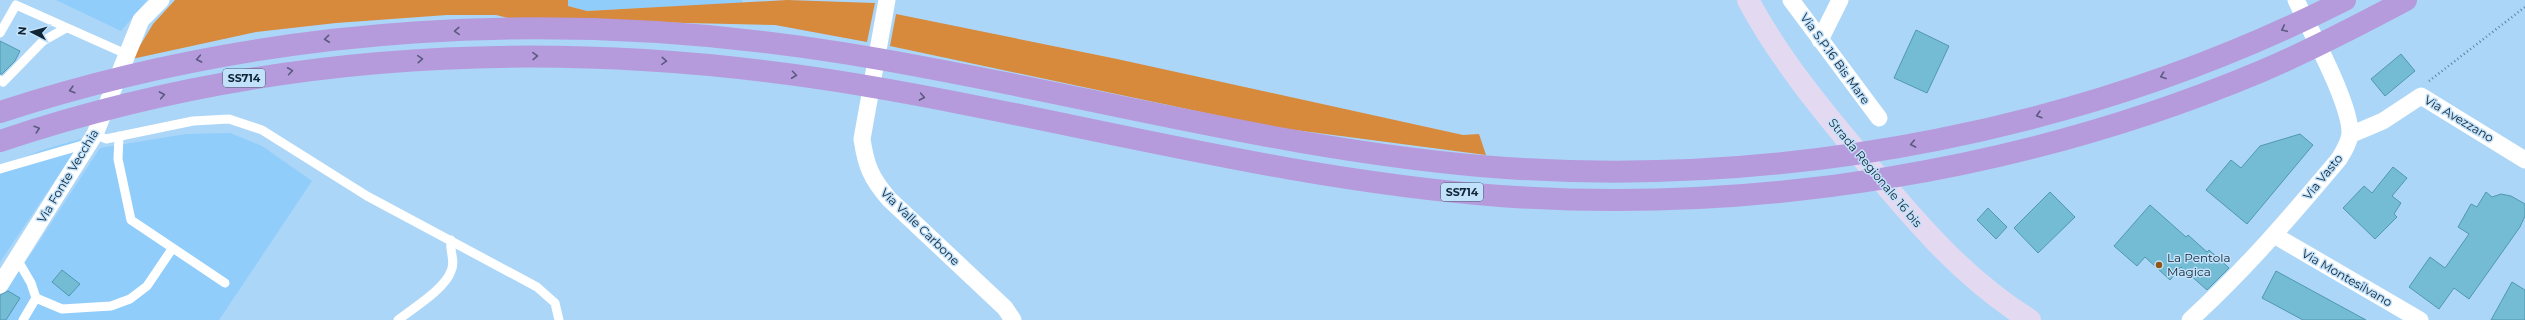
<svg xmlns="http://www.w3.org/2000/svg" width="2525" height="320" viewBox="0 0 2525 320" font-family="Montserrat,sans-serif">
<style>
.built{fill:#90cdfb}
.green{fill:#d7893c}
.building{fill:#74bcd4;stroke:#5098af}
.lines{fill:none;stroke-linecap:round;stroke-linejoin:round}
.path{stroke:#61819a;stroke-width:2.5;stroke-dasharray:1 3;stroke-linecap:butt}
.service{stroke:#fff;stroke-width:9}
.minor{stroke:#fff;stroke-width:17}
.secondary{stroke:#e3daf2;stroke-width:22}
.trunk{stroke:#b69bdc;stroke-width:22}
.oneway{stroke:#5b5a80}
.poi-dot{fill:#915615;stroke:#c2e2fb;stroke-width:1.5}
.labels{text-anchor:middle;stroke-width:3;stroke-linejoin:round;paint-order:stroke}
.shield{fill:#c2e2fb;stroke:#455e70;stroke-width:1}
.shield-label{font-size:11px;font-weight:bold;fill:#102535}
.street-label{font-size:12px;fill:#102535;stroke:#c2e2fb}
.poi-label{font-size:12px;fill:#102535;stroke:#c2e2fb;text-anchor:start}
</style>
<rect width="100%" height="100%" fill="#acd6f7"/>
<!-- built -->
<path class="built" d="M56,0h91l-26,31z
M568,0h174v3l-155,8 -19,-5z
M230,133l32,13 50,35 -93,139h-219v-24l33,-45 67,-103 86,-14z
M84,138l-7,10 -77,114v-95l42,-17z"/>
<!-- green -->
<path class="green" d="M175,0h393v6l19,5 200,-11 88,3 -8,39 -92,-17 -263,-6 -16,-4h-49l-111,8 -80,9 -124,27 21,-35z
M896,14l221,45 346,76 16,-1 7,21 -214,-28 -382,-81z"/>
<!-- building -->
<path class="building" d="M1916,30l33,16 -22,47 -33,-15z
M0,41l20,10 -5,10 -13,13h-2z
M2401,54l14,17 -30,25 -14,-17z
M2300,134l13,11 -66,79 -41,-34 25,-30 10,8 19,-22z
M2393,167l14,11 -15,18 9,7 -7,11 3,3 -22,22 -32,-31 21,-22 8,7z
M2050,192l25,25 -37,36 -24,-25z
M2486,192l6,5 9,-3 10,2 14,8v12l-5,11 -51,72 -15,-11 -15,21 -30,-22 21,-30 15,11 24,-34 -11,-7 13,-23 6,3z
M2150,205l36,32 2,-2 19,17 2,-2 20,18 -22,22 -26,-23 -11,13 -25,-23 -8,9 -23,-20z
M1988,208l19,19 -11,12 -19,-19z
M62,270l18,14 -11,12 -17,-14z
M2276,271l90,49h-63l-41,-22z
M2512,282l13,8v30h-34z
M8,291l12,7 -14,22h-6v-25z"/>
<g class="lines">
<!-- path -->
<path class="path" d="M2429,81l96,-74"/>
<!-- service -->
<path class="service" d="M0,33l16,-28 110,49
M0,80l3,2 40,-41 23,-13
M95,134l11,5 87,-18 36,-2 33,11 105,66 170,91 18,16 4,17
M119,136l-1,23 13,61 94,63
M0,169l86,-25
M17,259l14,24 5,15 -13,22
M36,298l26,11 49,-3 19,-7 17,-13 25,-37
M398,320c15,-12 47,-31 53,-49 5,-10 -2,-20 0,-31"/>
<!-- minor -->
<path class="minor" d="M887,0l-25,139c4,27 9,39 27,60l116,109 8,12
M1791,0l88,118
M1820,40l20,-40
M2350,135l33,-14 38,-25 104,64
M2274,235l146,85
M0,285l95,-151 46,-114 20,-20
M2190,320c54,-49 102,-105 149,-161 5,-8 10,-16 11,-25 1,-30 -40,-104 -54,-134"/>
<!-- secondary -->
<path class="secondary" d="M1748,0c32,60 77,114 121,166 48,57 96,114 161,154"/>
<!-- trunk -->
<path class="trunk" d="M0,112c273,-89 560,-104 843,-59 221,35 439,99 663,115 286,19 583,-38 839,-168
M0,141c271,-91 548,-104 830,-61 224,35 443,99 670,116 257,18 524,-25 762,-125 49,-21 97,-46 144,-71"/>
</g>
<!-- one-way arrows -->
<defs><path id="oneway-chevron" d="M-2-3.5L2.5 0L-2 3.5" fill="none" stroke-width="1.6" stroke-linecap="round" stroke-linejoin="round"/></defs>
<g class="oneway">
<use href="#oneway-chevron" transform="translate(2284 29) rotate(155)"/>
<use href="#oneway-chevron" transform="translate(457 31) rotate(178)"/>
<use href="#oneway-chevron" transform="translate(327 39) rotate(174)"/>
<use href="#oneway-chevron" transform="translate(535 56) rotate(-2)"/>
<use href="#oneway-chevron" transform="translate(199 59) rotate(169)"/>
<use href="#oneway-chevron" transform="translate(420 59) rotate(-4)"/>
<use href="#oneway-chevron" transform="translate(664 61) rotate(4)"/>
<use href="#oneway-chevron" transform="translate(290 71) rotate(-8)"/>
<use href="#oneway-chevron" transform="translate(794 75) rotate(7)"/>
<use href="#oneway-chevron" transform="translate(2163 76) rotate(160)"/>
<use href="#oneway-chevron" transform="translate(72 90) rotate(164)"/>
<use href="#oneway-chevron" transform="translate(162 95) rotate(-11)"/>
<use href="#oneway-chevron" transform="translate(922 97) rotate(11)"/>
<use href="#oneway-chevron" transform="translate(2039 115) rotate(164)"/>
<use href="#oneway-chevron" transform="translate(37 129) rotate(-18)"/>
<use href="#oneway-chevron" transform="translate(1913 144) rotate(169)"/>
</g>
<!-- markers -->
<circle class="poi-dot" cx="2159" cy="265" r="4"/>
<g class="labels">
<!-- shield labels -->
<g class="shield">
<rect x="223" y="69" width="42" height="18" rx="3"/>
<rect x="1441" y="183" width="42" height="18" rx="3"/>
</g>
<g class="shield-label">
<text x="244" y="82">SS714</text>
<text x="1462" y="196">SS714</text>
</g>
<!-- street labels -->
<g class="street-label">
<text transform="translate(1835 59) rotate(54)" y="4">Via S.P.16 Bis Mare</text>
<text transform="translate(2459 119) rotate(31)" y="4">Via Avezzano</text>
<text transform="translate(1875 173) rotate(50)" y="4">Strada Regionale 16 bis</text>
<text transform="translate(68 176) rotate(-59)" y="4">Via Fonte Vecchia</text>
<text transform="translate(2323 177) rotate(-51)" y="4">Via Vasto</text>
<text transform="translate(920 227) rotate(44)" y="4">Via Valle Carbone</text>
<text transform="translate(2347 278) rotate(30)" y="4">Via Montesilvano</text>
</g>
<!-- poi labels -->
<g class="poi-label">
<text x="2167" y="262">La Pentola<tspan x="2167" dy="14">Magica</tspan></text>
</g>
</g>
<!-- north arrow -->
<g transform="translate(32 32) rotate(276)" stroke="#c2e2fb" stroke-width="3" paint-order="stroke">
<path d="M0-3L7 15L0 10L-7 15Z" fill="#102535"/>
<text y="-6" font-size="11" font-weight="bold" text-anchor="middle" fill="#102535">N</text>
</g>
</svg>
